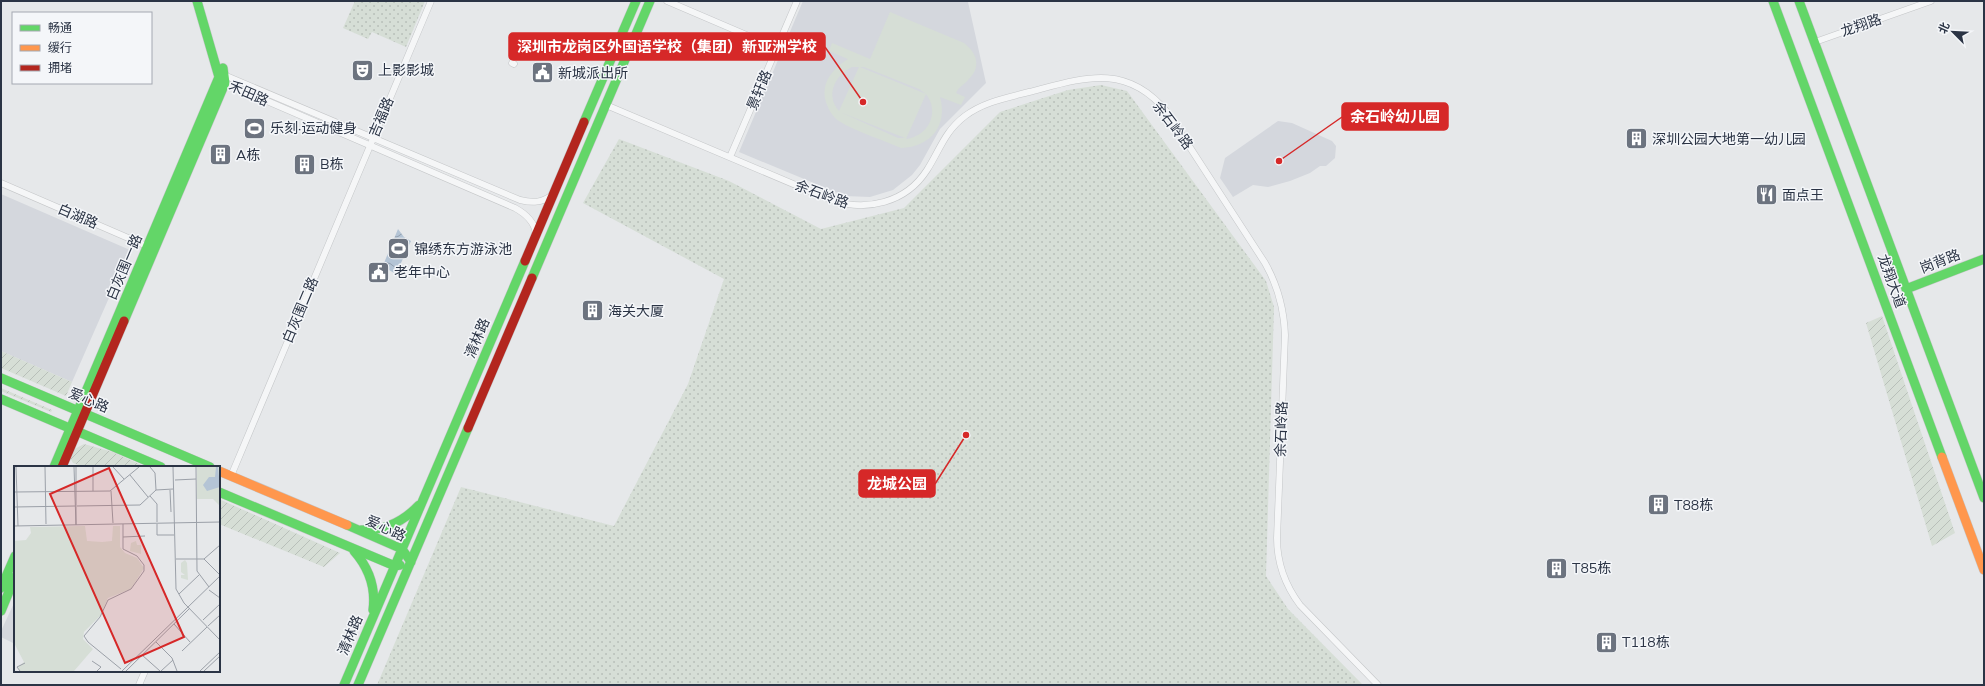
<svg xmlns="http://www.w3.org/2000/svg" width="1985" height="686" viewBox="0 0 1985 686" font-family="Mulish,'Noto Sans SC',sans-serif">
<style>
.built{fill:#d4d7dd}
.grass{fill:#d6ded6;fill-rule:evenodd}
.park{fill:url(#park-dots)}
.garden{fill:url(#garden-furrows)}
.water{fill:url(#water-waves)}
.lines{fill:none;stroke-linecap:round;stroke-linejoin:round}
.street-casing{stroke:#c4c6c8;stroke-width:7}
.fast-casing{stroke:#c4c6c8;stroke-width:10}
.slow-casing{stroke:#c4c6c8;stroke-width:10}
.jam-casing{stroke:#c4c6c8;stroke-width:10}
.street{stroke:#f5f6f7;stroke-width:6}
.fast{stroke:#63d668;stroke-width:9}
.slow{stroke:#ff974d;stroke-width:9}
.jam{stroke:#b3261e;stroke-width:9}
.labels{text-anchor:middle;stroke-width:3;stroke-linejoin:round;paint-order:stroke}
.street-label{font-size:14px;fill:#2b3445;stroke:#f4f6f9}
.poi-label{font-size:14px;fill:#2b3445;stroke:#f4f6f9;text-anchor:start}
.inset-road{fill:none;stroke:#9ba0a8;stroke-width:1}
.view{fill:#d62828;fill-opacity:0.15;stroke:#d62828;stroke-width:2}
.inset-edge{fill:none;stroke:#2b3445;stroke-width:2}
.leader{fill:none;stroke:#d62828;stroke-width:1.5}
.callout-dot{fill:#d62828;stroke:#f4f6f9;stroke-width:1.5}
.callout{fill:#d62828;stroke:#d62828;stroke-width:1.5}
.callout-label{font-size:15px;text-anchor:middle;font-weight:bold;fill:#fff}
</style>
<defs>
<pattern id="park-dots" width="8" height="8" patternUnits="userSpaceOnUse"><rect width="8" height="8" fill="#d6ded6"/><path d="M2 2h.1M6 6h.1" fill="none" stroke="#b8bfb9" stroke-width="1.8" stroke-linecap="round"/></pattern>
<pattern id="garden-furrows" width="10" height="10" patternUnits="userSpaceOnUse"><rect width="10" height="10" fill="#d6ded6"/><path d="M-1 1l2-2M0 10L10 0M9 11l2-2" fill="none" stroke="#b8bfb9"/></pattern>
<pattern id="water-waves" width="16" height="10" patternUnits="userSpaceOnUse"><rect width="16" height="10" fill="#b4c4d5"/><path d="M0 5q4-4 8 0t8 0" fill="none" stroke="#93a0af"/></pattern>
</defs>
<rect width="100%" height="100%" fill="#e6e8ea"/>
<!-- built -->
<path class="built" d="M803,1l165,1 18,81 -46,46 -20,36 -8,10 -19,15 -23,7 -25,-1 -106,-44z
M1278,121l14,2 40,18 4,5 -1,12 -9,8h-6l-10,7 -20,8 -22,6 -15,-2 -20,12 -13,-19 5,-20z
M1,194l129,56 -58,132 -71,-31z
M15,601v43l-14,-7v-6z"/>
<!-- grass -->
<path class="grass" d="M890,12l74,31c13,10 18,24 4,37 -5,6 -9,6 -12,13l9,4 -4,8 -21,-8c8,28 -9,50 -39,51 -18,-8 -47,-17 -62,-27 -5,-3 -9,-9 -11,-14 -10,-21 3,-37 20,-48l-19,-8 3,-8 38,16zM852,67h7l-20,44c-14,-16 -4,-36 13,-44zM860,67h4l55,22 7,5zM926,94c14,18 3,42 -20,45zM840,112l65,26h-7z"/>
<!-- park -->
<path class="park" d="M355,1h70l-19,46 -34,-15 -4,7 -25,-11z
M1101,85l26,6 139,190 8,26 -8,269 22,33 75,76h-986l84,-198 153,39 74,-142 36,-105 -141,-76 36,-64 110,42 92,48 83,-21 96,-96 68,-22z"/>
<!-- garden -->
<path class="garden" d="M1882,316l73,217 -23,13 -66,-223z
M1,351l71,31 -6,14 -65,-28z
M1,388l51,22 -1,2 -50,-21z
M84,444l29,8 33,15h-63l-10,-4 -6,-10z
M219,499l121,54 -16,14 -105,-43z"/>
<!-- water -->
<path class="water" d="M398,229l6,8 7,4 -15,33 -7,-4 -5,-7z"/>
<g class="lines">
<defs>
<path id="street" d="M667,1l110,47
M1815,42l116,-41
M512,63l2,1
M222,76l2,-1 296,125c12,3 22,3 32,-5
M223,82l292,126c11,6 19,13 21,25
M606,105l225,95c35,12 75,3 96,-30 13,-20 17,-38 38,-54 19,-14 41,-18 64,-24 54,-14 97,-30 138,20l98,151c13,23 19,45 20,72l-8,203c0,25 8,47 23,67l78,80
M730,157l67,-156
M1,183l148,64
M231,476l200,-475
M139,685l6,-14"/>
<path id="fast" d="M1773,1l169,456
M1799,1l185,497
M584,122l52,-121
M532,278l118,-277
M1906,289l78,-30
M124,321l101,-238 -2,-15
M1,378l209,89
M1,399l160,68
M54,467l165,-390 -22,-76
M219,492l176,74 5,-1
M347,525l55,24 9,13
M361,530c23,1 42,-8 58,-25
M354,551c15,17 22,36 19,59
M1,588l14,-32
M1,611l14,-34
M344,685l181,-424
M358,685l110,-257"/>
<path id="slow" d="M1942,457l42,113
M219,471l128,54"/>
<path id="jam" d="M525,261l59,-139
M468,428l64,-150
M62,467l62,-146"/>
</defs>
<!-- street casing -->
<use href="#street" class="street-casing"/>
<!-- fast casing -->
<use href="#fast" class="fast-casing"/>
<!-- slow casing -->
<use href="#slow" class="slow-casing"/>
<!-- jam casing -->
<use href="#jam" class="jam-casing"/>
<!-- street -->
<use href="#street" class="street"/>
<!-- fast -->
<use href="#fast" class="fast"/>
<!-- slow -->
<use href="#slow" class="slow"/>
<!-- jam -->
<use href="#jam" class="jam"/>
</g>
<!-- icons -->
<defs>
<symbol id="theatre-square" viewBox="-11 -11 22 22"><rect x="-9" y="-9" width="18" height="18" rx="4" fill="#6c737f" stroke="#f4f6f9"/><path d="M-5-5.5Q0-4 5-5.5V0Q5 5 0 6Q-5 5-5 0ZM-3.3-2.5H-1v1.5H-3.3ZM1-2.5H3.3v1.5H1ZM-2.8 1Q0 5.5 2.8 1Z" fill="#fff"/></symbol>
<symbol id="civic-square" viewBox="-11 -11 22 22"><rect x="-9" y="-9" width="18" height="18" rx="4" fill="#6c737f" stroke="#f4f6f9"/><path d="M-.6-6.5H3V-4.5H.6V-3L4-1V1h2V6H-6V1h2V-1L-.6-3ZM-1.2 2.5V6h2.4V2.5Z" fill="#fff"/></symbol>
<symbol id="stadium-square" viewBox="-11 -11 22 22"><rect x="-9" y="-9" width="18" height="18" rx="4" fill="#6c737f" stroke="#f4f6f9"/><path d="M0-5a6.5 5 0 1 0 0 10a6.5 5 0 1 0 0-10ZM-3.5-1.8h7v3.6h-7Z" fill="#fff"/></symbol>
<symbol id="building-square" viewBox="-11 -11 22 22"><rect x="-9" y="-9" width="18" height="18" rx="4" fill="#6c737f" stroke="#f4f6f9"/><path d="M-4-6H4V6H1V3H-1V6H-4ZM-2.5-4.3h1.7v1.8h-1.7ZM.8-4.3h1.7v1.8H.8ZM-2.5-1h1.7V.8h-1.7ZM.8-1h1.7V.8H.8Z" fill="#fff"/></symbol>
<symbol id="restaurant-square" viewBox="-11 -11 22 22"><rect x="-9" y="-9" width="18" height="18" rx="4" fill="#6c737f" stroke="#f4f6f9"/><path d="M-5-6h1v4h1v-4h1v4h1v-4h1v5L-1.5 .5V6h-2V.5L-5-1ZM5-6V6H3V1.5H1.5Q1.5-4 5-6Z" fill="#fff"/></symbol>
</defs>
<g fill-rule="evenodd">
<use href="#theatre-square" x="350" y="58" width="25" height="25"/>
<use href="#civic-square" x="530" y="60" width="25" height="25"/>
<use href="#stadium-square" x="242" y="116" width="25" height="25"/>
<use href="#building-square" x="1624" y="126" width="25" height="25"/>
<use href="#building-square" x="208" y="142" width="25" height="25"/>
<use href="#building-square" x="292" y="152" width="25" height="25"/>
<use href="#restaurant-square" x="1754" y="182" width="25" height="25"/>
<use href="#stadium-square" x="386" y="236" width="25" height="25"/>
<use href="#civic-square" x="366" y="260" width="25" height="25"/>
<use href="#building-square" x="580" y="298" width="25" height="25"/>
<use href="#building-square" x="1646" y="492" width="25" height="25"/>
<use href="#building-square" x="1544" y="556" width="25" height="25"/>
<use href="#building-square" x="1594" y="630" width="25" height="25"/>
</g>
<g class="labels">
<!-- street labels -->
<g class="street-label">
<text transform="translate(1861 25) rotate(-19)" y="5">龙翔路</text>
<text transform="translate(759 90) rotate(-67)" y="5">景轩路</text>
<text transform="translate(249 93) rotate(24)" y="5">禾田路</text>
<text transform="translate(381 117) rotate(-67)" y="5">吉福路</text>
<text transform="translate(1173 125) rotate(53)" y="5">余石岭路</text>
<text transform="translate(822 194) rotate(20)" y="5">余石岭路</text>
<text transform="translate(78 216) rotate(23)" y="5">白湖路</text>
<text transform="translate(1940 261) rotate(-21)" y="5">岗背路</text>
<text transform="translate(124 267) rotate(-67)" y="5">白灰围一路</text>
<text transform="translate(1892 281) rotate(70)" y="5">龙翔大道</text>
<text transform="translate(300 310) rotate(-67)" y="5">白灰围二路</text>
<text transform="translate(477 338) rotate(-67)" y="5">清林路</text>
<text transform="translate(89 400) rotate(23)" y="5">爱心路</text>
<text transform="translate(1281 429) rotate(-88)" y="5">余石岭路</text>
<text transform="translate(386 528) rotate(25)" y="5">爱心路</text>
<text transform="translate(350 635) rotate(-67)" y="5">清林路</text>
</g>
<!-- poi labels -->
<g class="poi-label">
<text x="378" y="75">上影影城</text>
<text x="558" y="78">新城派出所</text>
<text x="270" y="133">乐刻·运动健身</text>
<text x="1652" y="144">深圳公园大地第一幼儿园</text>
<text x="236" y="160">A栋</text>
<text x="320" y="169">B栋</text>
<text x="1782" y="200">面点王</text>
<text x="414" y="254">锦绣东方游泳池</text>
<text x="394" y="277">老年中心</text>
<text x="608" y="316">海关大厦</text>
<text x="1674" y="510">T88栋</text>
<text x="1572" y="573">T85栋</text>
<text x="1622" y="647">T118栋</text>
</g>
</g>
<!-- overview -->
<g transform="translate(14 466)">
<rect width="206" height="206" fill="#e6e8ea"/>
<path d="M122,75l1,4h4v9l-11,-3 1,-8zM171,94l2,3 1,17 -7,-2v-3h4l-4,-3v-9z" fill="#d6ded6"/>
<path d="M183,1h23v39l-7,-7h-16zM71,60l2,15 15,1 10,-1 1,-15h7v21l5,6 12,5 7,10 -13,21 -23,9 -8,18 -16,16 -1,7 10,10 -19,22h-54l-2,-4 6,-5 -10,-19v-102l12,-1 5,-7 -1,-6z" fill="#d6ded6"/>
<path d="M202,1h2l2,20 -13,4 -4,-6 6,-8h6z" fill="#b4c4d5"/>
<path class="inset-road" d="M2,1l2,59M31,1l1,57M60,1l2,58M62,1v58M79,1v24M99,1l11,12M136,1l5,6 1,17M159,1l3,122 8,14 36,37M182,1l1,104 12,16M116,9l18,22M161,14l21,-1M156,24l1,22M97,25l2,32M0,26l96,-1 29,-24M136,30l7,8v18M63,40l63,-1 16,-15 17,-1M0,41l61,-1M143,58v11h17M0,60l206,-4M109,71l22,-1M162,93h28l16,-14M190,93l16,16M195,124l11,8M165,128l20,-19M189,154l17,-16M160,158l16,18M194,160l12,-11M142,176l16,16 5,13M168,185l25,-24M128,189l18,16M78,195l9,6 -4,4M107,203l-33,-27 -4,-6 16,-19 8,-17 23,-11 13,-18v-6l-7,-9 -14,-7v-25M6,205l-3,-4 8,-4M108,205l98,-95M112,205l64,-63M147,205l12,-11M186,205l20,-19M190,205l16,-15"/>
<path class="view" d="M95,2l75,169 -59,26 -75,-169z"/>
<rect width="206" height="206" class="inset-edge"/>
</g>
<!-- callouts -->
<path class="leader" d="M863 102L825 47M1279 161L1342 117M966 435L935 484"/>
<g class="callout-dot">
<circle cx="863" cy="102" r="4"/>
<circle cx="1279" cy="161" r="4"/>
<circle cx="966" cy="435" r="4"/>
</g>
<g class="callout">
<rect x="509" y="33" width="316" height="27" rx="4"/>
<rect x="1342" y="103" width="106" height="27" rx="4"/>
<rect x="859" y="470" width="76" height="27" rx="4"/>
</g>
<g class="callout-label">
<text x="667" y="52">深圳市龙岗区外国语学校（集团）新亚洲学校</text>
<text x="1395" y="122">余石岭幼儿园</text>
<text x="897" y="489">龙城公园</text>
</g>
<!-- border -->
<rect width="1985" height="686" fill="none" stroke="#2b3445" stroke-width="4"/>
<!-- legend -->
<rect x="12" y="12" width="140" height="72" fill="#f4f6f9" stroke="#a4a8b1"/>
<rect x="20" y="25" width="20" height="6" fill="#63d668" stroke="#a4a8b1"/>
<text x="48" y="32" font-size="12" fill="#2b3445">畅通</text>
<rect x="20" y="45" width="20" height="6" fill="#ff974d" stroke="#a4a8b1"/>
<text x="48" y="52" font-size="12" fill="#2b3445">缓行</text>
<rect x="20" y="65" width="20" height="6" fill="#b3261e" stroke="#a4a8b1"/>
<text x="48" y="72" font-size="12" fill="#2b3445">拥堵</text>
<!-- north arrow -->
<g transform="translate(1953 32) rotate(294)" stroke="#f4f6f9" stroke-width="3" paint-order="stroke">
<path d="M0-3L7 15L0 10L-7 15Z" fill="#2b3445"/>
<text y="-6" font-size="11" font-weight="bold" text-anchor="middle" fill="#2b3445">北</text>
</g>
</svg>
